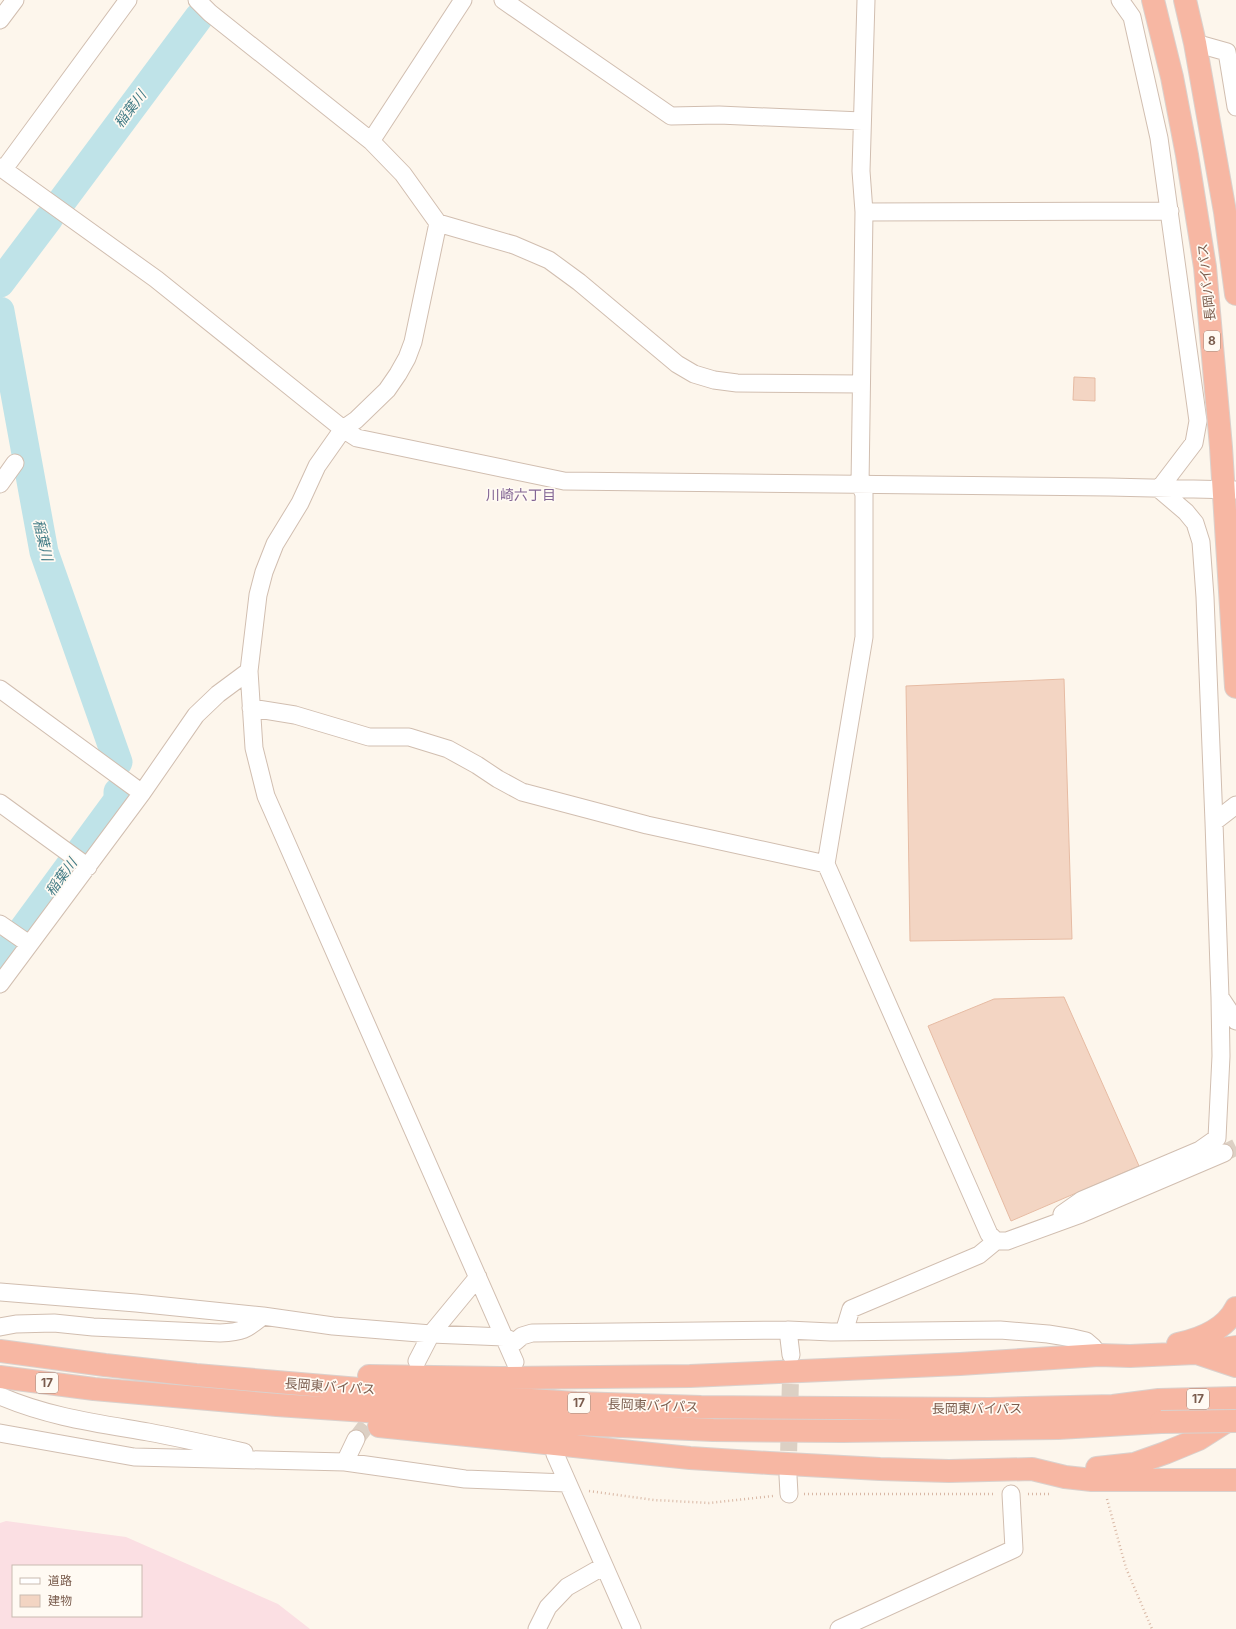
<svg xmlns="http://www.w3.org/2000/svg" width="1236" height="1629" viewBox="0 0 1236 1629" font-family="Inter,'Noto Sans JP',sans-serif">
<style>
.medical{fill:#fbdfe3;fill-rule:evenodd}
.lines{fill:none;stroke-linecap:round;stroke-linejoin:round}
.river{stroke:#bfe3e8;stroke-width:29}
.building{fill:#f3d5c3;stroke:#e6bba3}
.minor-tunnel{stroke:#dcd0c4;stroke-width:17;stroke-dasharray:17 8;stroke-linecap:butt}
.minor-casing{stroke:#d1beb0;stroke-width:19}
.highway-casing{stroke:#dad1cd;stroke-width:24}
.path{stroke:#d9b8a5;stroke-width:2.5;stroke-dasharray:1 3;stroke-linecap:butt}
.minor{stroke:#fff;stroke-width:17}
.highway{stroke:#f7b7a3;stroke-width:22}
.highway-bridge-casing{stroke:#dad1cd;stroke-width:24;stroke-linecap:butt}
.highway-bridge{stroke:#f7b7a3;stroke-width:22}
.labels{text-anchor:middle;stroke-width:3.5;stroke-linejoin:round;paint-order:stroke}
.shield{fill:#fffaf3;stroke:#a28b7f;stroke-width:1}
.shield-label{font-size:12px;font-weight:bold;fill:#7a5c4d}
.street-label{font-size:13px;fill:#7a5c4d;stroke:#fffaf3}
.water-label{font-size:14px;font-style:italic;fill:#437c86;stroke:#fffaf3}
.neighbourhood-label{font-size:14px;fill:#846695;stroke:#fffaf3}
</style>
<rect width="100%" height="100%" fill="#fdf6ec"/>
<!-- medical -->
<path class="medical" d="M6,1521l120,16 152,67 32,25h-310v-106zM13,1566h128v50h-128z"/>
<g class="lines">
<!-- river -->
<path class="river" d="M62,201l137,-184
M0,283l49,-65
M0,311l44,241 74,210
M0,961l118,-161v-8"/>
</g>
<!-- building -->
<path class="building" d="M1074,377l21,1v23l-22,-1z
M1064,679l8,260 -162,2 -4,-255z
M1064,997l75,169 -128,55 -83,-195 66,-27z"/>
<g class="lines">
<!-- minor-tunnel -->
<path class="minor-tunnel" d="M1224,1153l12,-6
M356,1439l27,-35
M788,1476l3,-117"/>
<defs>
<path id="minor" d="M197,0l13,13 161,128 32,33 35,49 76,22 35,15 30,22 98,82 17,10 20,6 23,3 124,1
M503,0l168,116 48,-1 143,6
M866,0l-5,171 3,41 -4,273 4,9v143l-38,227 163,370 7,7h11l74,-27 143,-61
M1120,0l12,17 27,121 39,283 -4,22 -35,46
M0,20l15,-20
M1195,43l32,9 9,55
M371,141l92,-141
M0,167l156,112 187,150 14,9 207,43 545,6 127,3
M4,169l124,-169
M864,212l306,-1
M438,223l-25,119 -6,16 -9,16 -11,16 -31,30 -13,9 -26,37 -17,37 -25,41 -11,28 -6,23 -9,76 5,77 12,48 249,566
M0,484l15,-21
M0,689l142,104
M251,708l44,7 74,22h40l39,12 29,16 21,14 24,13 125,33 179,39
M0,803l88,64
M1214,822l22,-17
M0,924l29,20
M0,984l142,-191 54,-78 22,-21 31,-23
M1220,997l16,24
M1062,1214l20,-14 118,-50 17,-12 4,-82 -1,-59 -6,-175 -9,-225 -4,-55 -6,-19 -9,-11 -27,-23
M0,1292l136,11 127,13 70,10 98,8 73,3 11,5 7,-6 10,-3 256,-3 43,2 169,-2 48,4 25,4 13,3 7,6 6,8
M0,1327l16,-3 38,-1 39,4 127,6c22,-1 26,-3 43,-17
M788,1330l3,25
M844,1332l7,-23 128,-54 17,-14
M417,1361l14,-27 47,-57
M0,1396c49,21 96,27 148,36 32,6 64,13 96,20
M0,1433l134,24 211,5 120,17 102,4
M555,1454l77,175
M345,1462l11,-23
M788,1476l1,18
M537,1629l11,-22 19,-20 37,-21
M839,1629l175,-80 -3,-55"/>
<path id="highway" d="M1153,0l19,77 15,78 18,112 16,180 15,240
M1185,0l10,43 30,169 11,82
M1178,1344c23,-5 47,-14 58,-36
M0,1351l105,14 91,10 163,14 217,14 125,4 289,2 123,-3 46,-6 77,-2
M1200,1354l36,12
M369,1376l131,2 190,-2 270,-12 139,-9 31,1 65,-3 41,-6
M0,1377l94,12 183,16 251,17 185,8 130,1 215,-3 103,-6
M379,1426l311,32 79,5 111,6 69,2 83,-2 33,8 27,3h144
M1097,1468l37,-4 31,-11 34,-14 36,-23"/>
</defs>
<!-- minor casing -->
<use href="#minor" class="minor-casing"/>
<!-- highway casing -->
<use href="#highway" class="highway-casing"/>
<!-- path -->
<path class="path" d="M589,1491l65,9 55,3 64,-7
M804,1494h191
M1028,1494h23
M1107,1499l19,69 26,61"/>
<!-- minor -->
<use href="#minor" class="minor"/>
<!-- highway -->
<use href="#highway" class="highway"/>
<defs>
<path id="highway-bridge" d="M1161,1422l75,-1"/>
</defs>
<!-- highway-bridge casing -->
<use href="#highway-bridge" class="highway-bridge-casing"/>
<!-- highway-bridge -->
<use href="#highway-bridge" class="highway-bridge"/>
</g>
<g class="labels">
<!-- shield labels -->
<g class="shield">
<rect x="1204" y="331" width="16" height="20" rx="3"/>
<rect x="36" y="1373" width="22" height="20" rx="3"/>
<rect x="1187" y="1389" width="22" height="20" rx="3"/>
<rect x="568" y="1393" width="22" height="20" rx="3"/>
</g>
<g class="shield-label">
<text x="1212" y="345">8</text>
<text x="47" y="1387">17</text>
<text x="1198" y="1403">17</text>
<text x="579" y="1407">17</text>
</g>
<!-- street labels -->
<g class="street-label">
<text transform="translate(1206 282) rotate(-96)" y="5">長岡バイパス</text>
<text transform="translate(330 1386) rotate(4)" y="5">長岡東バイパス</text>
<text transform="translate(653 1405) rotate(2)" y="5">長岡東バイパス</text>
<text x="977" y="1413">長岡東バイパス</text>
</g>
<!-- water labels -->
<g class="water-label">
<text transform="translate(130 109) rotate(-53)" y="5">稲葉川</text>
<text transform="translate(43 540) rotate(77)" y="5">稲葉川</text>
<text transform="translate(61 877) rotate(-54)" y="5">稲葉川</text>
</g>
<!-- neighbourhood labels -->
<g class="neighbourhood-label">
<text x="521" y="500">川崎六丁目</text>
</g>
</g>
<!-- legend -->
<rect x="12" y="1565" width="130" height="52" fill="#fffaf3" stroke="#cabbb1"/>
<rect x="20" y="1578" width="20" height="6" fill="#ffffff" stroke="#cabbb1"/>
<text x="48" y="1585" font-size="12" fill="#7a5c4d">道路</text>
<rect x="20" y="1595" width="20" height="12" fill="#f3d5c3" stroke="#cabbb1"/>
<text x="48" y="1605" font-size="12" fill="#7a5c4d">建物</text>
</svg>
